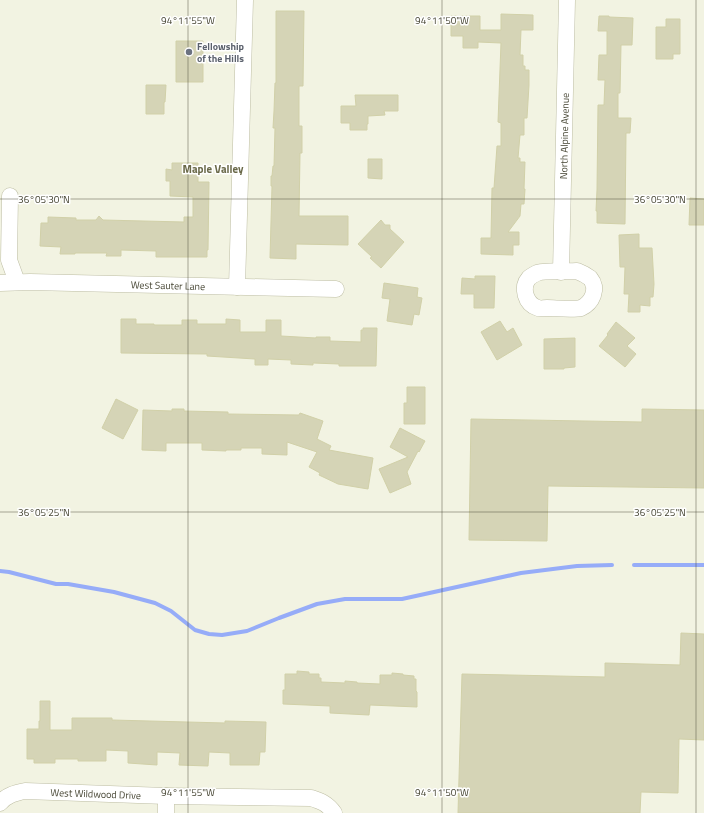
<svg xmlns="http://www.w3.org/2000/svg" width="704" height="813" viewBox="0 0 704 813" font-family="'Titillium Web',sans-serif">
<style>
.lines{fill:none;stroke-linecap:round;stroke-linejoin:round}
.stream{stroke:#96acf8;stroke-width:4}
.building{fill:#d5d4b6;stroke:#d1d0a8}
.street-casing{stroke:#bebea4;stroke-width:17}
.street{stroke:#fff;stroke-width:16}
.ticks{fill:none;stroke:#454432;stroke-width:1;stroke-opacity:0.45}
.worship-dot{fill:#6b7280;stroke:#fff;stroke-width:1.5}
.labels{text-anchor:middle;stroke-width:3;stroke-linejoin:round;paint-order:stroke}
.worship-label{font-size:10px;font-weight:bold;fill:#5b616d;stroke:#fff;text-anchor:start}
.street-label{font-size:10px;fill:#454432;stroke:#fff}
.neighbourhood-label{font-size:11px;font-weight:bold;fill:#696848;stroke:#fff}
.ticks-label{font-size:10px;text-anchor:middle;fill:#454432;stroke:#fff;stroke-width:3;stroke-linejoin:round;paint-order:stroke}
</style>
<rect width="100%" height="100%" fill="#f2f3e2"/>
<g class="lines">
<!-- stream -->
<path class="stream" d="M634,565h70
M0,571l9,1 47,12h12l46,8 41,11 16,8 24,19 14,4 13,1 25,-4 32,-13 38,-14 28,-5h57l119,-26 56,-7 35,-1"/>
</g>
<!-- building -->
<path class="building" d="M276,11h28l-1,75h-4v40h3v27h-2l-1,63h49v29l-52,-1v15l-26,-1 2,-72h-1v-10h1l1,-10h1l1,-38h-2l1,-17 1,-28h1z
M501,14l32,1v15h-12l-1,25h3v11h2v4h4v15l-2,33h-3v17h-4l-2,23h2v4h5l-1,27h1l-1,15h-3l-1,12 -12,16h11v13h-6v10l-32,-1v-16h10l1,-50h2l3,-42h4v-23l-3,-1 3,-79 -23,-1v6h-15v-12h-12v-20h29v14h21z
M599,16h10v1l24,1 -1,27h-11l-1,48h-2v25h13l-1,15h-4l-1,91 -28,-1v-12h-1l1,-21 1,-85h6l1,-25h-7l1,-25h8v-24h-9z
M666,19h14v35h-7v5h-17v-32h10z
M176,41h27v41h-27z
M146,85h20l-1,17h-1v12h-18z
M355,95h43v16h-14l1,4 -17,1v8h-1v6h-17v-7h-9v-17h15z
M368,159h14v20l-14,-1z
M172,163h26v19h11l-1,68h-1v7h-51v-6l-35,-1v6h-15l1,-3h-32v1h-15l1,-7 -21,-1 1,-23h7v-6l28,1v2h20l3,-4 4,4 81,2v-5h9v-20l-23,-1v-15h-4v-12l6,1z
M690,198l14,1v26h-15z
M381,220l4,5h5v4l14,13 -23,26 -11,-10 2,-1 -14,-13z
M639,234v14h13l2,36 -1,13h-3v9l-10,-1v7h-12l1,-18h-5l1,-27h-5l-1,-32z
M475,276h20l-1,32h-20v-14h-13l1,-16 13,1z
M384,283l34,5 -1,9 5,1 -3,17 -5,-1 -2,11 -25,-4 3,-22 -8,-1z
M121,319h15v5h18v1h28v-5h15v4h29v-5l14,1v12h26v-12h15v16l35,2v-1h14v4l31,1v-12h2v-2h14l-1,38h-37v-2l-26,-1v2l-22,-1v-4l-23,-1v6h-13v-6l-48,-3v-2l-86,-1z
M500,321l7,11 6,-4 9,17 -25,15 -16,-28z
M616,322l19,16 -8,8 9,8 -11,13 -26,-21 9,-11 -1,-1z
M575,338v29l-11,1v1h-20v-30z
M407,387h18v37h-21v-21h3z
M116,399l22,11 -15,29 -21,-11z
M172,409h12v2l44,1v2l71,1 1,-2 23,8 -6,18 14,7 -2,4 44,8 -5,31 -30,-5 -19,-9 1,-2 -11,-6 8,-15 -30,-10v13l-25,-1v-6h-21v2h-15v1l-24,-1v-7h-36v8l-24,-1 1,-40 29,1z
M642,409l62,1v78l-156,-2 -1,55 -78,-1 2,-121 171,3z
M400,428l25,13 -6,11 -1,-1 -11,21 4,12 -21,9 -11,-24 29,-12 -18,-10z
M681,633l23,1v106l-25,-1 -1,54 -37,-1 -1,21h-182l4,-139 143,3v-14l75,2z
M297,671l12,1v2h10v4h2v4l24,1v-2l12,1v1l23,1v-9h12v-2l11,1v1l11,1v3h2v12l1,1v15l-47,-2 -1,10 -39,-2v-7l-47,-2v-14h2v-16h12z
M40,701h10v29h22v-12h40v2l113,3v-2l41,1 -1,30h-5l-1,13h-29v-12l-21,-1 -1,14 -29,-1 1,-12 -23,-1v13l-29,-2v-12l-22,-1v11h-28v-2h-23v4h-21v-4h-7v-30h12v-8h1z"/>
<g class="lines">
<defs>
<g id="street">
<path d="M10,196l-1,64 8,22"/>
<path d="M577,271c5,2 9,4 13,7 9,11 2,25 -9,30 -7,2 -26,0 -34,0 -3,0 -7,1 -9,0 -13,-4 -17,-21 -9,-30 2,-2 6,-4 8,-5 6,-3 31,-1 40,-2z"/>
<path id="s1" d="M561,272l6,-272"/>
<path id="s2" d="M0,283l30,-1 306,7"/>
<path d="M237,287l8,-287"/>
<path id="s3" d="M0,803c7,-8 15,-10 25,-12l141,5 145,2c10,3 17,6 23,15"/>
<path d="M166,813v-17"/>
</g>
</defs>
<!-- street casing -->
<use href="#street" class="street-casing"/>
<!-- street -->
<use href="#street" class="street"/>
</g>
<!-- ticks -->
<path class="ticks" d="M188,0v813M442,0v813M696,0v813M0,199h704M0,512h704"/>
<!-- markers -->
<circle class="worship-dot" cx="189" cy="52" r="4"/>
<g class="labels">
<!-- worship labels -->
<g class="worship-label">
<text x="197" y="50">Fellowship<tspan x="197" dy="12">of the Hills</tspan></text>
</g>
<!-- street labels -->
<g class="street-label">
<text dy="4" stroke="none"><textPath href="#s1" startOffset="136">North Alpine Avenue</textPath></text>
<text dy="4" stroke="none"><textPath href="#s2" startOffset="168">West Sauter Lane</textPath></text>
<text dy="4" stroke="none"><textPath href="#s3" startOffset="99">West Wildwood Drive</textPath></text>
</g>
<!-- neighbourhood labels -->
<g class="neighbourhood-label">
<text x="213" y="173">Maple Valley</text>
</g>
</g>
<g class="ticks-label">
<text x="188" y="24">94°11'55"W</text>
<text x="442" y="24">94°11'50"W</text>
<text x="44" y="203">36°05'30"N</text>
<text x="660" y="203">36°05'30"N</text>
<text x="44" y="516">36°05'25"N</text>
<text x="660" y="516">36°05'25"N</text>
<text x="188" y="796">94°11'55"W</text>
<text x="442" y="796">94°11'50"W</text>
</g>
</svg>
